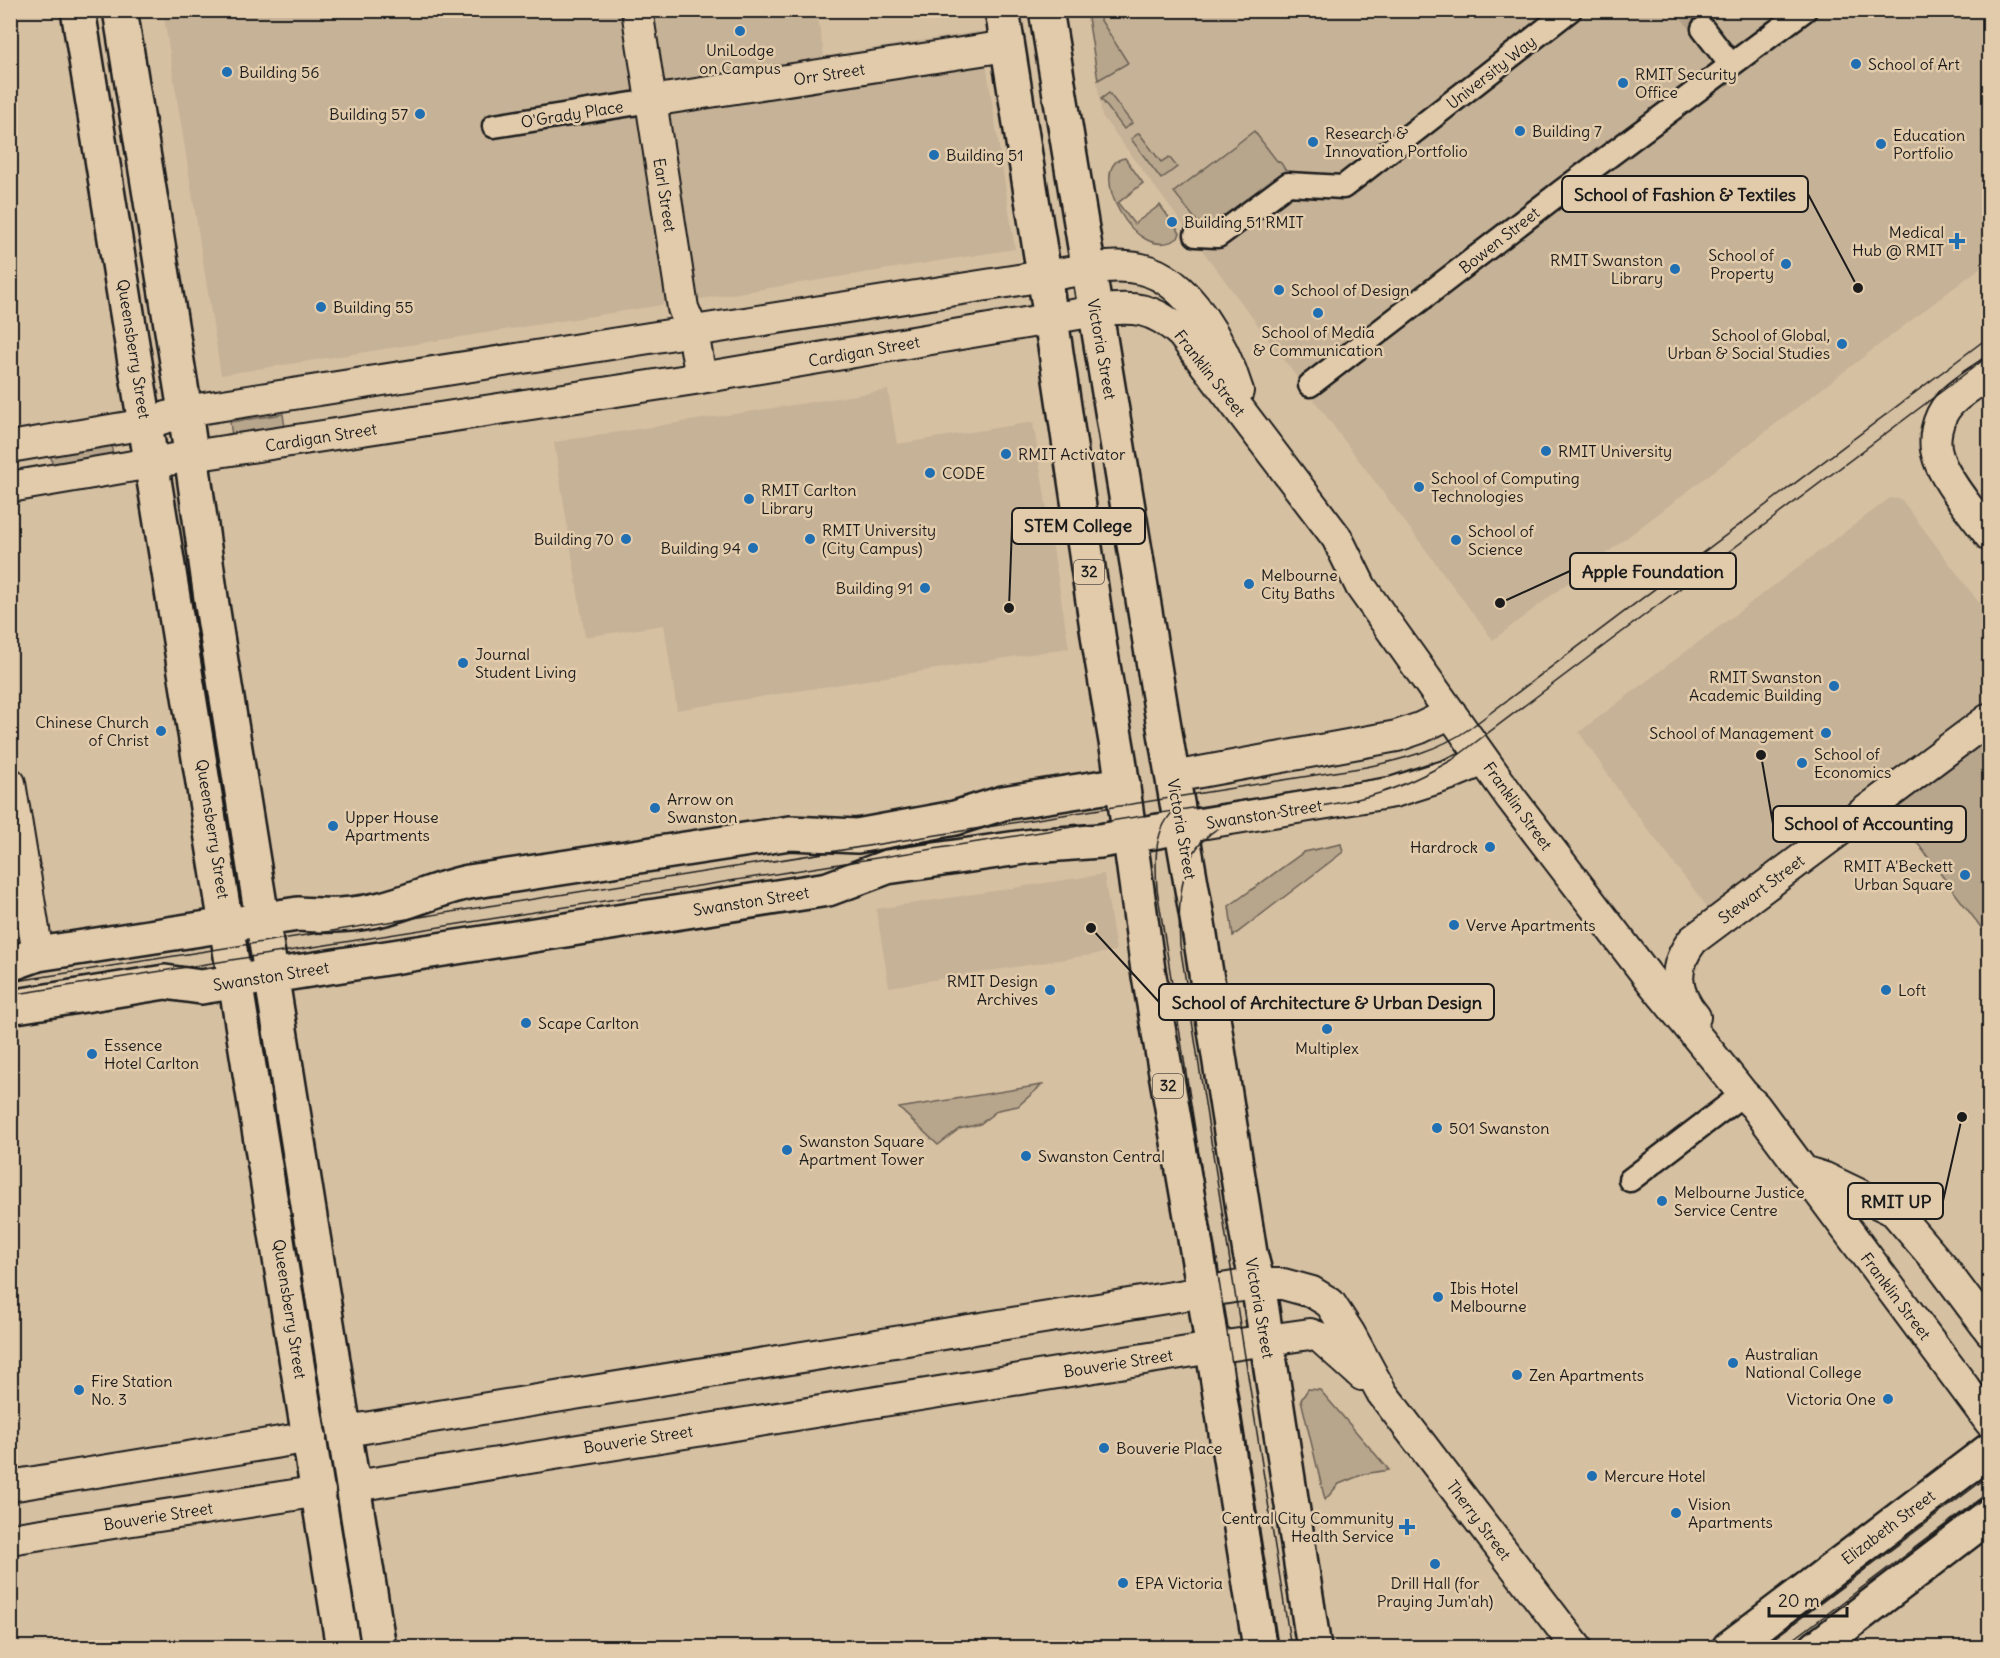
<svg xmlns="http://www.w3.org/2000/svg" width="2000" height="1658" viewBox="0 0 2000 1658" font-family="Delius,sans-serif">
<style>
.built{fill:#c6b297}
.green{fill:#b7a58c;stroke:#6a6054;stroke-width:1.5}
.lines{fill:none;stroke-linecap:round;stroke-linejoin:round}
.pedestrian-tunnel{stroke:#b19f87;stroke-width:22;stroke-dasharray:22 11;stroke-linecap:butt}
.pedestrian-casing{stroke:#1c1c1c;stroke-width:27}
.minor-casing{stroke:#1c1c1c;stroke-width:34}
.tertiary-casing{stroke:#1c1c1c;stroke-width:38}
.secondary-casing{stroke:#1c1c1c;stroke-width:38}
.primary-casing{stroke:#1c1c1c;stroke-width:38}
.pedestrian{stroke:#e2cbab;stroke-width:22}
.minor{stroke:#e2cbab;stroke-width:30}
.tertiary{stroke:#e2cbab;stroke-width:33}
.secondary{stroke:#e2cbab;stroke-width:33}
.primary{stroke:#e2cbab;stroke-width:33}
.tram{stroke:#1c1c1c;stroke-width:1.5}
.poi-dot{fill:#1f6fb2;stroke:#e2cbab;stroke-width:2}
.labels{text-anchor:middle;stroke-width:5;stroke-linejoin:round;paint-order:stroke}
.shield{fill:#e2cbab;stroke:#575047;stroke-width:1.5}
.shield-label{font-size:15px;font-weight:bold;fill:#1c1c1c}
.poi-label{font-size:16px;fill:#1c1c1c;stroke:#e2cbab;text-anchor:start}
.street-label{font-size:16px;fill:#1c1c1c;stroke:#e2cbab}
.leader{fill:none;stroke:#1c1c1c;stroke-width:2}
.callout-dot{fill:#1c1c1c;stroke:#e2cbab;stroke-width:2}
.callout{fill:#e2cbab;stroke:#1c1c1c;stroke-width:2}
.callout-label{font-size:18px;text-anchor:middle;font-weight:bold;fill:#1c1c1c}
</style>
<rect width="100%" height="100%" fill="#d6c0a2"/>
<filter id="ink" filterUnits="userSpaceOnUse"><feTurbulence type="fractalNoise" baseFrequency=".0167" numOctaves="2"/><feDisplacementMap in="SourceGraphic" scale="12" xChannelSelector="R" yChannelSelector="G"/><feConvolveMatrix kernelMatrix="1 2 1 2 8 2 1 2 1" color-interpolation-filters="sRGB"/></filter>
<g filter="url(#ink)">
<!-- built -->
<path class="built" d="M163,11h654l7,45 157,-25 34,218 -794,126z
M1086,11h903v250l-496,379 -391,-524z
M888,390l9,54 136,-22 36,226 -392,62 -13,-85 -79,12 -31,-195z
M1890,498l11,1 88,117v322l-117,-154 -164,124 -87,-114 -42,-62z
M1104,874l12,77 -227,36 -13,-78z"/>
<!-- green -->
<path class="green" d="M1087,11h8l33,52 -30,17z
M1109,93l23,30 -8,6 -23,-30z
M1254,131l23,30 4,2 5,8 -80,62 -32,-41z
M1139,133l22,29 8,-5 8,10 -16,12 -30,-40z
M1125,158l18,25 -25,20 16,21 26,-19 20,28 -2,5c-44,30 -94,-74 -53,-80z
M283,414l3,21 -53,8 -3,-21z
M111,442l3,21 -60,9 -4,-20z
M1989,739v199l-96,-127z
M1341,844l2,8 -110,84 -4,-30 75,-54z
M1042,1085l-24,21 -20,4 -18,14 -21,5 -21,16 -39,-37z
M1308,1389l12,1 69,80 -25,4 -25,10 -14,16 -24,-100z"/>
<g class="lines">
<!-- pedestrian-tunnel -->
<path class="pedestrian-tunnel" d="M1689,10l14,19"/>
<defs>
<path id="pedestrian" d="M1703,29l28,36
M494,126l157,-25
M1196,235l22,1 70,-52 55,3 227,-177
M1310,385l252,-194 243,-181
M1630,1180l113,-86"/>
<path id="minor" d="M637,10l46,298 10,24 8,46
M651,101l356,-55
M1990,373c-14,10 -30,19 -41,31 -12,14 -17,36 -11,53 6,22 37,59 52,79
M10,447l136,-23 39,-13 859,-135c30,-4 66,-14 97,-7 48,10 84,79 97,122
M10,487l182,-31 509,-78 395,-67c37,-5 58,-4 86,23l155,204 24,49 150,211 141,184 60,73 31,39 12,12 235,316
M1173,777l224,-41 23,-8 31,-15
M10,783l28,171
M1182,827l212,-35 54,-17 36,-15
M1695,1017c-21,-25 -23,-50 -2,-77l297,-222
M1803,1171l22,7 69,33 49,57 47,63
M346,1431l888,-144 24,-3h25l29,8 18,11 20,31 32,59 195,255
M10,1486l301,-49
M355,1486l857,-138 98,-14 11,4 41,37
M10,1539l310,-48"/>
<path id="tertiary" d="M10,964l28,-10 260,-40c30,2 53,2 83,-5 30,-7 57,-21 88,-27l321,-49 67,3 98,-18 48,-15 120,-19
M10,1007l155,-25 36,5 627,-98 59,-22 145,-21 68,-5 29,-5
M1729,1648l261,-198
M1816,1648l174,-133"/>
<path id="secondary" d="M78,10c90,546 179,1092 265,1638
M120,10l65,401 27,194 167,1043"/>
<path id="primary" d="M1002,10l49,309 49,329 19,111 29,211 51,292 61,386
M1046,10l122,741 32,184 50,318 8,31 56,364
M1129,836l53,-9"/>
</defs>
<!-- pedestrian casing -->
<use href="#pedestrian" class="pedestrian-casing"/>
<!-- minor casing -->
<use href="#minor" class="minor-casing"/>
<!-- tertiary casing -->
<use href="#tertiary" class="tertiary-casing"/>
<!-- secondary casing -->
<use href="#secondary" class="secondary-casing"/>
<!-- primary casing -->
<use href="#primary" class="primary-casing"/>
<!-- pedestrian -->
<use href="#pedestrian" class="pedestrian"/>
<!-- minor -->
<use href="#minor" class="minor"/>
<!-- tertiary -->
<use href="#tertiary" class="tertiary"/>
<!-- secondary -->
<use href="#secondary" class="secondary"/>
<!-- primary -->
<use href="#primary" class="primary"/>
<!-- tram -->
<path class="tram" d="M1177,808c-24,20 -22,53 -20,81l120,759
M10,982l1356,-215c35,-7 73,-17 103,-38l521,-393
M10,995l1378,-218 44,-15
M1291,1648l-111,-703c-3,-57 1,-113 68,-129 44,-7 90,-10 132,-23 25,-8 49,-20 72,-33l538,-405
M1761,1648l229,-173
M1782,1648l208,-157"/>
</g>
</g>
<!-- markers -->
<g class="poi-dot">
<circle cx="740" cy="31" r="6"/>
<circle cx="1856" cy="64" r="6"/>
<circle cx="227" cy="72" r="6"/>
<circle cx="1623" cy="83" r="6"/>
<circle cx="420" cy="114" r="6"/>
<circle cx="1520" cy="131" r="6"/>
<circle cx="1313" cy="142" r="6"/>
<circle cx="1881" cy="144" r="6"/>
<circle cx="934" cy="155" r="6"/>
<circle cx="1172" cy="222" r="6"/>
<path d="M1954 232h6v6h6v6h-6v6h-6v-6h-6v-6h6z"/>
<circle cx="1786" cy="264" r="6"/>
<circle cx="1675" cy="269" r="6"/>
<circle cx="1279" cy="290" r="6"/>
<circle cx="321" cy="307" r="6"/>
<circle cx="1318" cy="313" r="6"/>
<circle cx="1842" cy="344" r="6"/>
<circle cx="1546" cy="451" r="6"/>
<circle cx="1006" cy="454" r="6"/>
<circle cx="930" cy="473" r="6"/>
<circle cx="1419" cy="487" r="6"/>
<circle cx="749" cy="499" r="6"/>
<circle cx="626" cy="539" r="6"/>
<circle cx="810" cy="539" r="6"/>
<circle cx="1456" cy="540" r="6"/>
<circle cx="753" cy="548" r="6"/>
<circle cx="1249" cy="584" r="6"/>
<circle cx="925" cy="588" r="6"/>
<circle cx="463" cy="663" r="6"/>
<circle cx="1834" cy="686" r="6"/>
<circle cx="161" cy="731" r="6"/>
<circle cx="1826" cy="733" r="6"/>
<circle cx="1802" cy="763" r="6"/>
<circle cx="655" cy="808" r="6"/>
<circle cx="333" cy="826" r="6"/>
<circle cx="1490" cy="847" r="6"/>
<circle cx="1965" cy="875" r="6"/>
<circle cx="1454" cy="925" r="6"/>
<circle cx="1050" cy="990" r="6"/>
<circle cx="1886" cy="990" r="6"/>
<circle cx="526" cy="1023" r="6"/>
<circle cx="1327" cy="1029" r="6"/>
<circle cx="92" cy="1054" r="6"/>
<circle cx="1437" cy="1128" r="6"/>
<circle cx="787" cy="1150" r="6"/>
<circle cx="1026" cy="1156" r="6"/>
<circle cx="1662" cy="1201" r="6"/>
<circle cx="1438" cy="1297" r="6"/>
<circle cx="1733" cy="1363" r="6"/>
<circle cx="1517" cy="1375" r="6"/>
<circle cx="79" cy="1390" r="6"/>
<circle cx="1888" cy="1399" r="6"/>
<circle cx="1104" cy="1448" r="6"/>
<circle cx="1592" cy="1476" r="6"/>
<circle cx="1676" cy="1513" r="6"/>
<path d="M1404 1518h6v6h6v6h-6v6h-6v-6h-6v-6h6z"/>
<circle cx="1435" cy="1564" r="6"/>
<circle cx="1123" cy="1583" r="6"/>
</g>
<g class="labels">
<!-- shield labels -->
<g class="shield">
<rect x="1074" y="560" width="30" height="24" rx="4.5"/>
<rect x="1153" y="1074" width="30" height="24" rx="4.5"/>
</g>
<g class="shield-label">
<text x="1089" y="577">32</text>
<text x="1168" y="1091">32</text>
</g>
<!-- poi labels -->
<g class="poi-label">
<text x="740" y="56" text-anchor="middle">UniLodge<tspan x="740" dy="18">on Campus</tspan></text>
<text x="1868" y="70">School of Art</text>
<text x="239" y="78">Building 56</text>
<text x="1635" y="80">RMIT Security<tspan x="1635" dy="18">Office</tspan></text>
<text x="408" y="120" text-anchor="end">Building 57</text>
<text x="1532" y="137">Building 7</text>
<text x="1325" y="139">Research &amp;<tspan x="1325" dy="18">Innovation Portfolio</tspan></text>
<text x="1893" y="141">Education<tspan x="1893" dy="18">Portfolio</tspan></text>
<text x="946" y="161">Building 51</text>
<text x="1184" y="228">Building 51 RMIT</text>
<text x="1944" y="238" text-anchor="end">Medical<tspan x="1944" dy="18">Hub @ RMIT</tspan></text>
<text x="1774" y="261" text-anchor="end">School of<tspan x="1774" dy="18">Property</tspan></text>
<text x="1663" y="266" text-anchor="end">RMIT Swanston<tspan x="1663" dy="18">Library</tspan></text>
<text x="1291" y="296">School of Design</text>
<text x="333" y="313">Building 55</text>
<text x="1318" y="338" text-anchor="middle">School of Media<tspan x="1318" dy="18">&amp; Communication</tspan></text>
<text x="1830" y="341" text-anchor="end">School of Global,<tspan x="1830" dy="18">Urban &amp; Social Studies</tspan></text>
<text x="1558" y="457">RMIT University</text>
<text x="1018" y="460">RMIT Activator</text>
<text x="942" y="479">CODE</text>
<text x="1431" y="484">School of Computing<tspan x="1431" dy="18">Technologies</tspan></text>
<text x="761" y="496">RMIT Carlton<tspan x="761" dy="18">Library</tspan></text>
<text x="822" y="536">RMIT University<tspan x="822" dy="18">(City Campus)</tspan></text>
<text x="1468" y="537">School of<tspan x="1468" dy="18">Science</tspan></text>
<text x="614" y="545" text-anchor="end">Building 70</text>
<text x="741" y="554" text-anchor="end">Building 94</text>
<text x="1261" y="581">Melbourne<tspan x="1261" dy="18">City Baths</tspan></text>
<text x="913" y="594" text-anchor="end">Building 91</text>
<text x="475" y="660">Journal<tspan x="475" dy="18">Student Living</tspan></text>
<text x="1822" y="683" text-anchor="end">RMIT Swanston<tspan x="1822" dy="18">Academic Building</tspan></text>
<text x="149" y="728" text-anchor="end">Chinese Church<tspan x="149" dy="18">of Christ</tspan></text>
<text x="1814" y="739" text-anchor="end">School of Management</text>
<text x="1814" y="760">School of<tspan x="1814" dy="18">Economics</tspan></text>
<text x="667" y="805">Arrow on<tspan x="667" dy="18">Swanston</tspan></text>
<text x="345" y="823">Upper House<tspan x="345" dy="18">Apartments</tspan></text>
<text x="1478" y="853" text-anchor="end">Hardrock</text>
<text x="1953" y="872" text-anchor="end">RMIT A'Beckett<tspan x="1953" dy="18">Urban Square</tspan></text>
<text x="1466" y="931">Verve Apartments</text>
<text x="1038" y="987" text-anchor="end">RMIT Design<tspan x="1038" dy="18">Archives</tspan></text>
<text x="1898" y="996">Loft</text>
<text x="538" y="1029">Scape Carlton</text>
<text x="104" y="1051">Essence<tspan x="104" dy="18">Hotel Carlton</tspan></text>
<text x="1327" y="1054" text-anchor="middle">Multiplex</text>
<text x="1449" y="1134">501 Swanston</text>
<text x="799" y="1147">Swanston Square<tspan x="799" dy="18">Apartment Tower</tspan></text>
<text x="1038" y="1162">Swanston Central</text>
<text x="1674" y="1198">Melbourne Justice<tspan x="1674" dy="18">Service Centre</tspan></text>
<text x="1450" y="1294">Ibis Hotel<tspan x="1450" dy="18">Melbourne</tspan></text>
<text x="1745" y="1360">Australian<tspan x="1745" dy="18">National College</tspan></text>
<text x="1529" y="1381">Zen Apartments</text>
<text x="91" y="1387">Fire Station<tspan x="91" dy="18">No. 3</tspan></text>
<text x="1876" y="1405" text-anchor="end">Victoria One</text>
<text x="1116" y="1454">Bouverie Place</text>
<text x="1604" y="1482">Mercure Hotel</text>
<text x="1688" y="1510">Vision<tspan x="1688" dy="18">Apartments</tspan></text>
<text x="1394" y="1524" text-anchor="end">Central City Community<tspan x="1394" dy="18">Health Service</tspan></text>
<text x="1135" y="1589">EPA Victoria</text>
<text x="1435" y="1589" text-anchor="middle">Drill Hall (for<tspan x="1435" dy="18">Praying Jum'ah)</tspan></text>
</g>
<!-- street labels -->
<g class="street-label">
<text transform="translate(1491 72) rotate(-38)" y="6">University Way</text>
<text transform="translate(829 74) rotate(-9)" y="6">Orr Street</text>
<text transform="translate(572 114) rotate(-9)" y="6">O'Grady Place</text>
<text transform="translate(665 195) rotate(81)" y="6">Earl Street</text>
<text transform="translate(1499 240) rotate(-38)" y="6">Bowen Street</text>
<text transform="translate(134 349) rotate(81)" y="6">Queensberry Street</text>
<text transform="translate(1102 349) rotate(80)" y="6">Victoria Street</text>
<text transform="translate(864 351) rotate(-10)" y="6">Cardigan Street</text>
<text transform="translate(1210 373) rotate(52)" y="6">Franklin Street</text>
<text transform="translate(321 437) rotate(-9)" y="6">Cardigan Street</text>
<text transform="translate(1518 806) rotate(54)" y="6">Franklin Street</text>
<text transform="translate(1264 814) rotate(-9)" y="6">Swanston Street</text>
<text transform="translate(213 829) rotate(81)" y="6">Queensberry Street</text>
<text transform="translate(1182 829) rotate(80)" y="6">Victoria Street</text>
<text transform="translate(1761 889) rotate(-37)" y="6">Stewart Street</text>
<text transform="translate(751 901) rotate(-9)" y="6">Swanston Street</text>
<text transform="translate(271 976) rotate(-9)" y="6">Swanston Street</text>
<text transform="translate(1896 1296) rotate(53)" y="6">Franklin Street</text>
<text transform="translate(1260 1308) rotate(80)" y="6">Victoria Street</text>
<text transform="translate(290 1309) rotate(81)" y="6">Queensberry Street</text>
<text transform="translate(1118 1363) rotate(-9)" y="6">Bouverie Street</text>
<text transform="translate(638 1439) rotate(-9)" y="6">Bouverie Street</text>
<text transform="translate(158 1516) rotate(-9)" y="6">Bouverie Street</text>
<text transform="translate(1479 1520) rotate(53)" y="6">Therry Street</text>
<text transform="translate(1888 1527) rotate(-37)" y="6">Elizabeth Street</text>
</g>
</g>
<!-- callouts -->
<path class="leader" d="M1858 288L1808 194M1009 608L1012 526M1500 603L1570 571M1761 755L1773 824M1091 928L1159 1002M1962 1117L1943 1201"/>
<g class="callout-dot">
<circle cx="1858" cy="288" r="6"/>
<circle cx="1009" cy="608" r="6"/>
<circle cx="1500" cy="603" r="6"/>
<circle cx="1761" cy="755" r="6"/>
<circle cx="1091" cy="928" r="6"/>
<circle cx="1962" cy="1117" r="6"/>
</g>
<g class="callout">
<rect x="1562" y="176" width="246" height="36" rx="6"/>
<rect x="1012" y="508" width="133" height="36" rx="6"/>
<rect x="1570" y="553" width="166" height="36" rx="6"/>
<rect x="1773" y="806" width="193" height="36" rx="6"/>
<rect x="1159" y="984" width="335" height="36" rx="6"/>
<rect x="1848" y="1183" width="95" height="36" rx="6"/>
</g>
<g class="callout-label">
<text x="1685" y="201">School of Fashion &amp; Textiles</text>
<text x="1078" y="532">STEM College</text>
<text x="1653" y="578">Apple Foundation</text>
<text x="1869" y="830">School of Accounting</text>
<text x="1327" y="1009">School of Architecture &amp; Urban Design</text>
<text x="1896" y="1208">RMIT UP</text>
</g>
<!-- margin -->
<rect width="2000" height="1658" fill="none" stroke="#e2cbab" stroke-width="36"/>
<rect x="18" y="18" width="1964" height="1622" fill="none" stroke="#1c1c1c" stroke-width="2" filter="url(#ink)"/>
<!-- scale -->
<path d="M1769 1607v9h78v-9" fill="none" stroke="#1c1c1c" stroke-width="3"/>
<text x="1778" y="1607" font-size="18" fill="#1c1c1c" stroke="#e2cbab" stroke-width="4.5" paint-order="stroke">20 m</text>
</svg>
